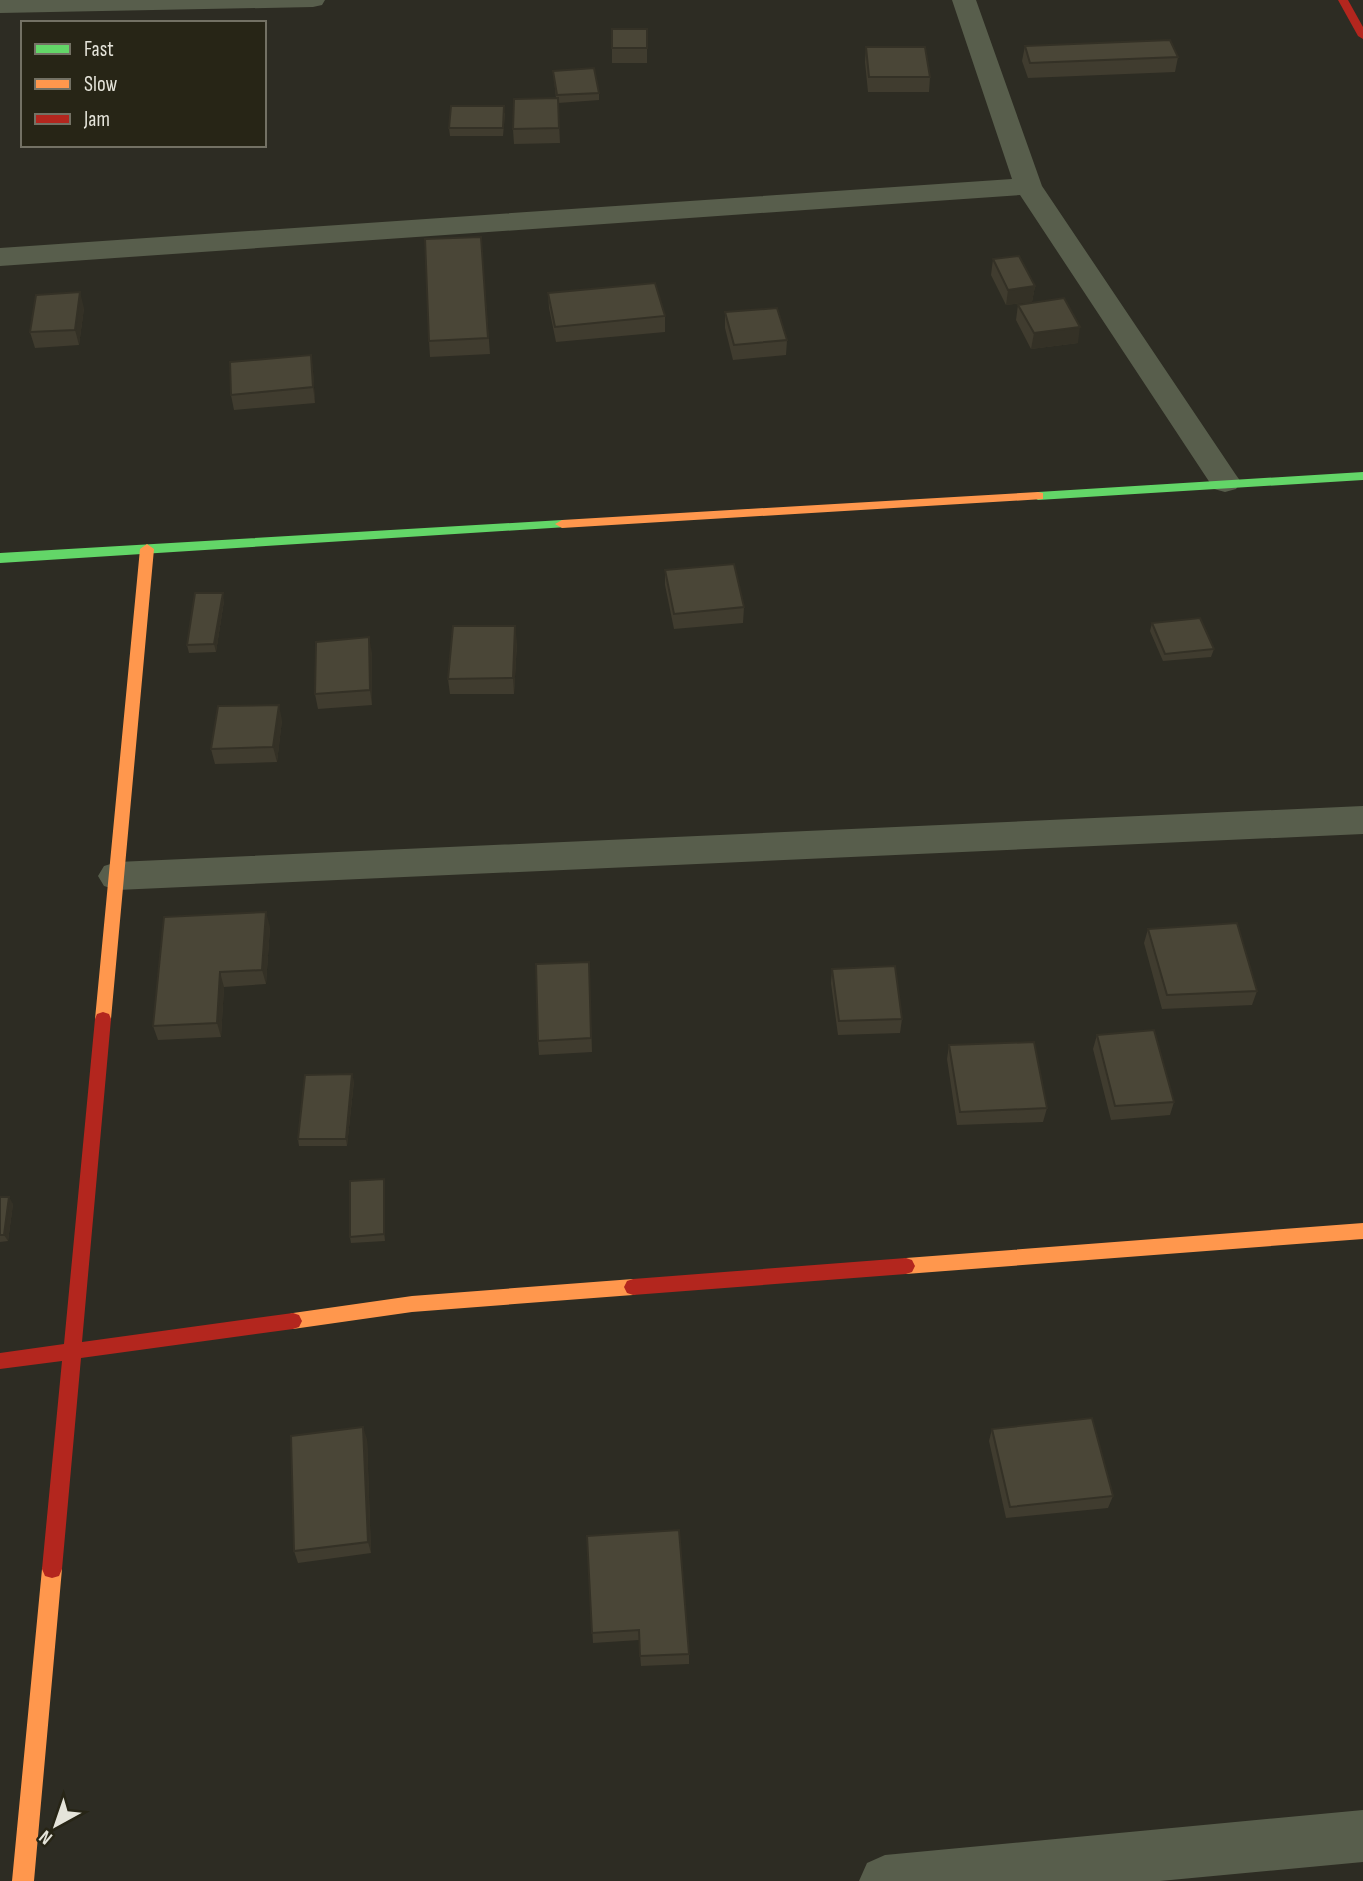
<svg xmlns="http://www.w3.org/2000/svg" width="1363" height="1881" viewBox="0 0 1363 1881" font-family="'Sofia Sans Condensed',sans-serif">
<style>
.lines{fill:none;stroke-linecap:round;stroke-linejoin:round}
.street{fill:#585e4c;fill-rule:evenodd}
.fast{fill:#63d668;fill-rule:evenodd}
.slow{fill:#ff974d;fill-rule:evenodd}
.jam{fill:#b3261e;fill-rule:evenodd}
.wall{fill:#403c2f}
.shaded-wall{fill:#343126}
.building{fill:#4a4637;stroke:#343126;stroke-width:2}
</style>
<rect width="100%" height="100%" fill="#2d2c23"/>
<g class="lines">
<!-- street -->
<path class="street" d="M0,0h325l-3,5 -9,2 -313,6z
M952,0h24l66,186 194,289 5,7 -5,7 -11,3 -11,-3 -194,-294 -1020,71v-18l1012,-69z
M1363,806v28l-1246,56 -13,-4 -6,-10 6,-10 13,-4z
M1363,1810v52l-203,19h-301l8,-18 18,-8z"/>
<!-- fast -->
<path class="fast" d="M1363,472v8l-325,20 -7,-4 7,-4z
M562,520l7,4 -2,3 -567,36v-10z"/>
<!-- slow -->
<path class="slow" d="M1038,492l5,1v6l-481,29 -7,-4 7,-4z
M147,544l7,5 -43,470 -2,5h-12l-2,-5 45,-470z
M1363,1223v16l-457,35 -6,-2 -3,-6 3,-6 6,-2z
M633,1279l6,2 3,6 -3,6 -6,2 -221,17 -119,17 -6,-2 -3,-6 3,-6 6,-2 119,-17z
M52,1560l7,2 3,7 -28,312h-22l30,-312 3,-7z"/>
<!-- jam -->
<path class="jam" d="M1338,0h10l15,27v12l-5,-3z
M103,1012l6,2 2,5 -29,323 211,-29 6,2 3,6 -3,6 -6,2 -212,29 -19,211 -3,7 -7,2 -7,-2 -3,-7 20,-208 -62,8v-16l64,-9 31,-325 2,-5z
M906,1258l6,2 3,6 -3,6 -6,2 -273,21 -6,-2 -3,-6 3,-6 6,-2z"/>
</g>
<!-- wall -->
<path class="wall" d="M612,29h35v34h-35z
M1025,46l153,11 -3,15 -147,6 -6,-17z
M866,47l64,30 -1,15h-61l-3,-30z
M553,71l46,22v7l-41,3 2,40 -46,1 -1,-15 43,-31z
M505,113l-2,23h-53l-1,-8z
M481,237l9,117 -60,3 -1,-16z
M993,259l42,27 -3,16 -26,3 -15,-30z
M548,293l117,23v16l-109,10 -7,-34z
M1018,305l60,38 -47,6 -15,-29z
M84,308l-5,37 -44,3 -5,-16z
M725,312l62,28 -1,15 -53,5 -8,-32z
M311,355l2,16 2,32 -81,7 -3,-15z
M665,570l79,37 -1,16 -69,6 -9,-44z
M224,601l-8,51 -27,1 -2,-8z
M1152,623l62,26 -3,8 -48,4 -13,-30z
M517,642l-3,52h-64l-2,-15z
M372,653v52l-54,4 -3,-15z
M282,720l-5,42 -62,2 -4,-15z
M270,927l-4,57 -42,3 -3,50 -63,3 -5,-14z
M1148,929l109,62 -5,14 -90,4 -18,-66z
M589,962l3,90 -53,3 -1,-14z
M832,969l70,50 -2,14 -62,2 -7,-52z
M1097,1035l77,67 -4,13 -59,5 -18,-71z
M949,1045l98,63 -4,14 -86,3 -10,-66z
M354,1081l-7,65h-48l-1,-7z
M385,1186v55l-34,2 -1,-6z
M0,1197l13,7 -5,37 -8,1z
M992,1429l121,67 -5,12 -102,10 -17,-77z
M367,1439l4,114 -73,10 -4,-12z
M587,1536l102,118v10l-48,2 -2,-26 -46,3z"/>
<!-- shaded-wall -->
<path class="shaded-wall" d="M1035,286l-3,16 -26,3 2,-15z
M80,292l4,16 -5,37 -4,-15z
M1080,327l-2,16 -47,6 3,-16z
M311,355l2,16 2,32 -2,-16z
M223,593l1,8 -8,51 -2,-8z
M515,626l2,16 -3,52 -1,-16z
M369,637l3,16v52l-2,-15z
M279,705l3,15 -5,42 -4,-15z
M266,912l4,15 -4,57 -4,-14z
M220,972l4,15 -3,50 -4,-14z
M352,1074l2,7 -7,65 -1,-7z
M384,1179l1,7v55l-1,-7z
M9,1197l4,7 -5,37 -4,-6z
M363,1427l4,12 4,114 -3,-11z"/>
<!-- building -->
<path class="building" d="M612,29h35v19h-35z
M1170,40l8,17 -148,6 -5,-17z
M866,47h59l5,30h-61z
M594,68l5,25 -42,2 -4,-24z
M558,98l1,30 -46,1 1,-30z
M451,106h53l-1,22h-54z
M481,237l7,101 -59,3 -4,-102z
M1019,256l16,30 -27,4 -15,-31z
M655,283l10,33 -110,11 -7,-34z
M80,292l-5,38 -45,2 6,-37z
M1064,298l16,29 -46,6 -16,-28z
M777,308l10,32 -53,5 -9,-33z
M311,355l2,32 -82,8 -1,-33z
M734,564l10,43 -70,7 -9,-44z
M195,593h28l-9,51 -27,1z
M1200,618l14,31 -49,5 -13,-31z
M453,626h62l-2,52 -65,1z
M369,637l1,53 -55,4 1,-52z
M279,705l-6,42 -62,2 7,-43z
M266,912l-4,58 -42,2 -3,51 -64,3 11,-109z
M1237,923l20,68 -90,4 -19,-66z
M589,962l2,76 -53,3 -2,-77z
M895,966l7,53 -63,2 -7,-52z
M1154,1030l20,72 -59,4 -18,-71z
M1034,1042l13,66 -87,4 -11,-67z
M352,1074l-6,65h-48l7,-64z
M384,1179v55l-34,3v-56z
M0,1197h9l-5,38h-4z
M1092,1418l21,78 -103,11 -18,-78z
M363,1427l5,115 -74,9 -3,-115z
M679,1530l10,124 -49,2 -1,-26 -47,3 -5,-97z"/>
<!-- legend -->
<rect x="21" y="21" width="245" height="126" fill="#272516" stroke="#737164" stroke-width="2"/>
<rect x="35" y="44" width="35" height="10" fill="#63d668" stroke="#737164" stroke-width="2"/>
<text x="84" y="56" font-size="21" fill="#e5e4da">Fast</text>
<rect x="35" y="79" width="35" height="10" fill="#ff974d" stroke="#737164" stroke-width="2"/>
<text x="84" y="91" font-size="21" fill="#e5e4da">Slow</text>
<rect x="35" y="114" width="35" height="10" fill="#b3261e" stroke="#737164" stroke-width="2"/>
<text x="84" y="126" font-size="21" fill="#e5e4da">Jam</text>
<!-- north arrow -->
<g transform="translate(56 1825) rotate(220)" stroke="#272516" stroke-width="5" paint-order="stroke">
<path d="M0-5L12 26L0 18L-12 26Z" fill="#e5e4da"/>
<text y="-10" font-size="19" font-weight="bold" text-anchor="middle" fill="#e5e4da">N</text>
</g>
</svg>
